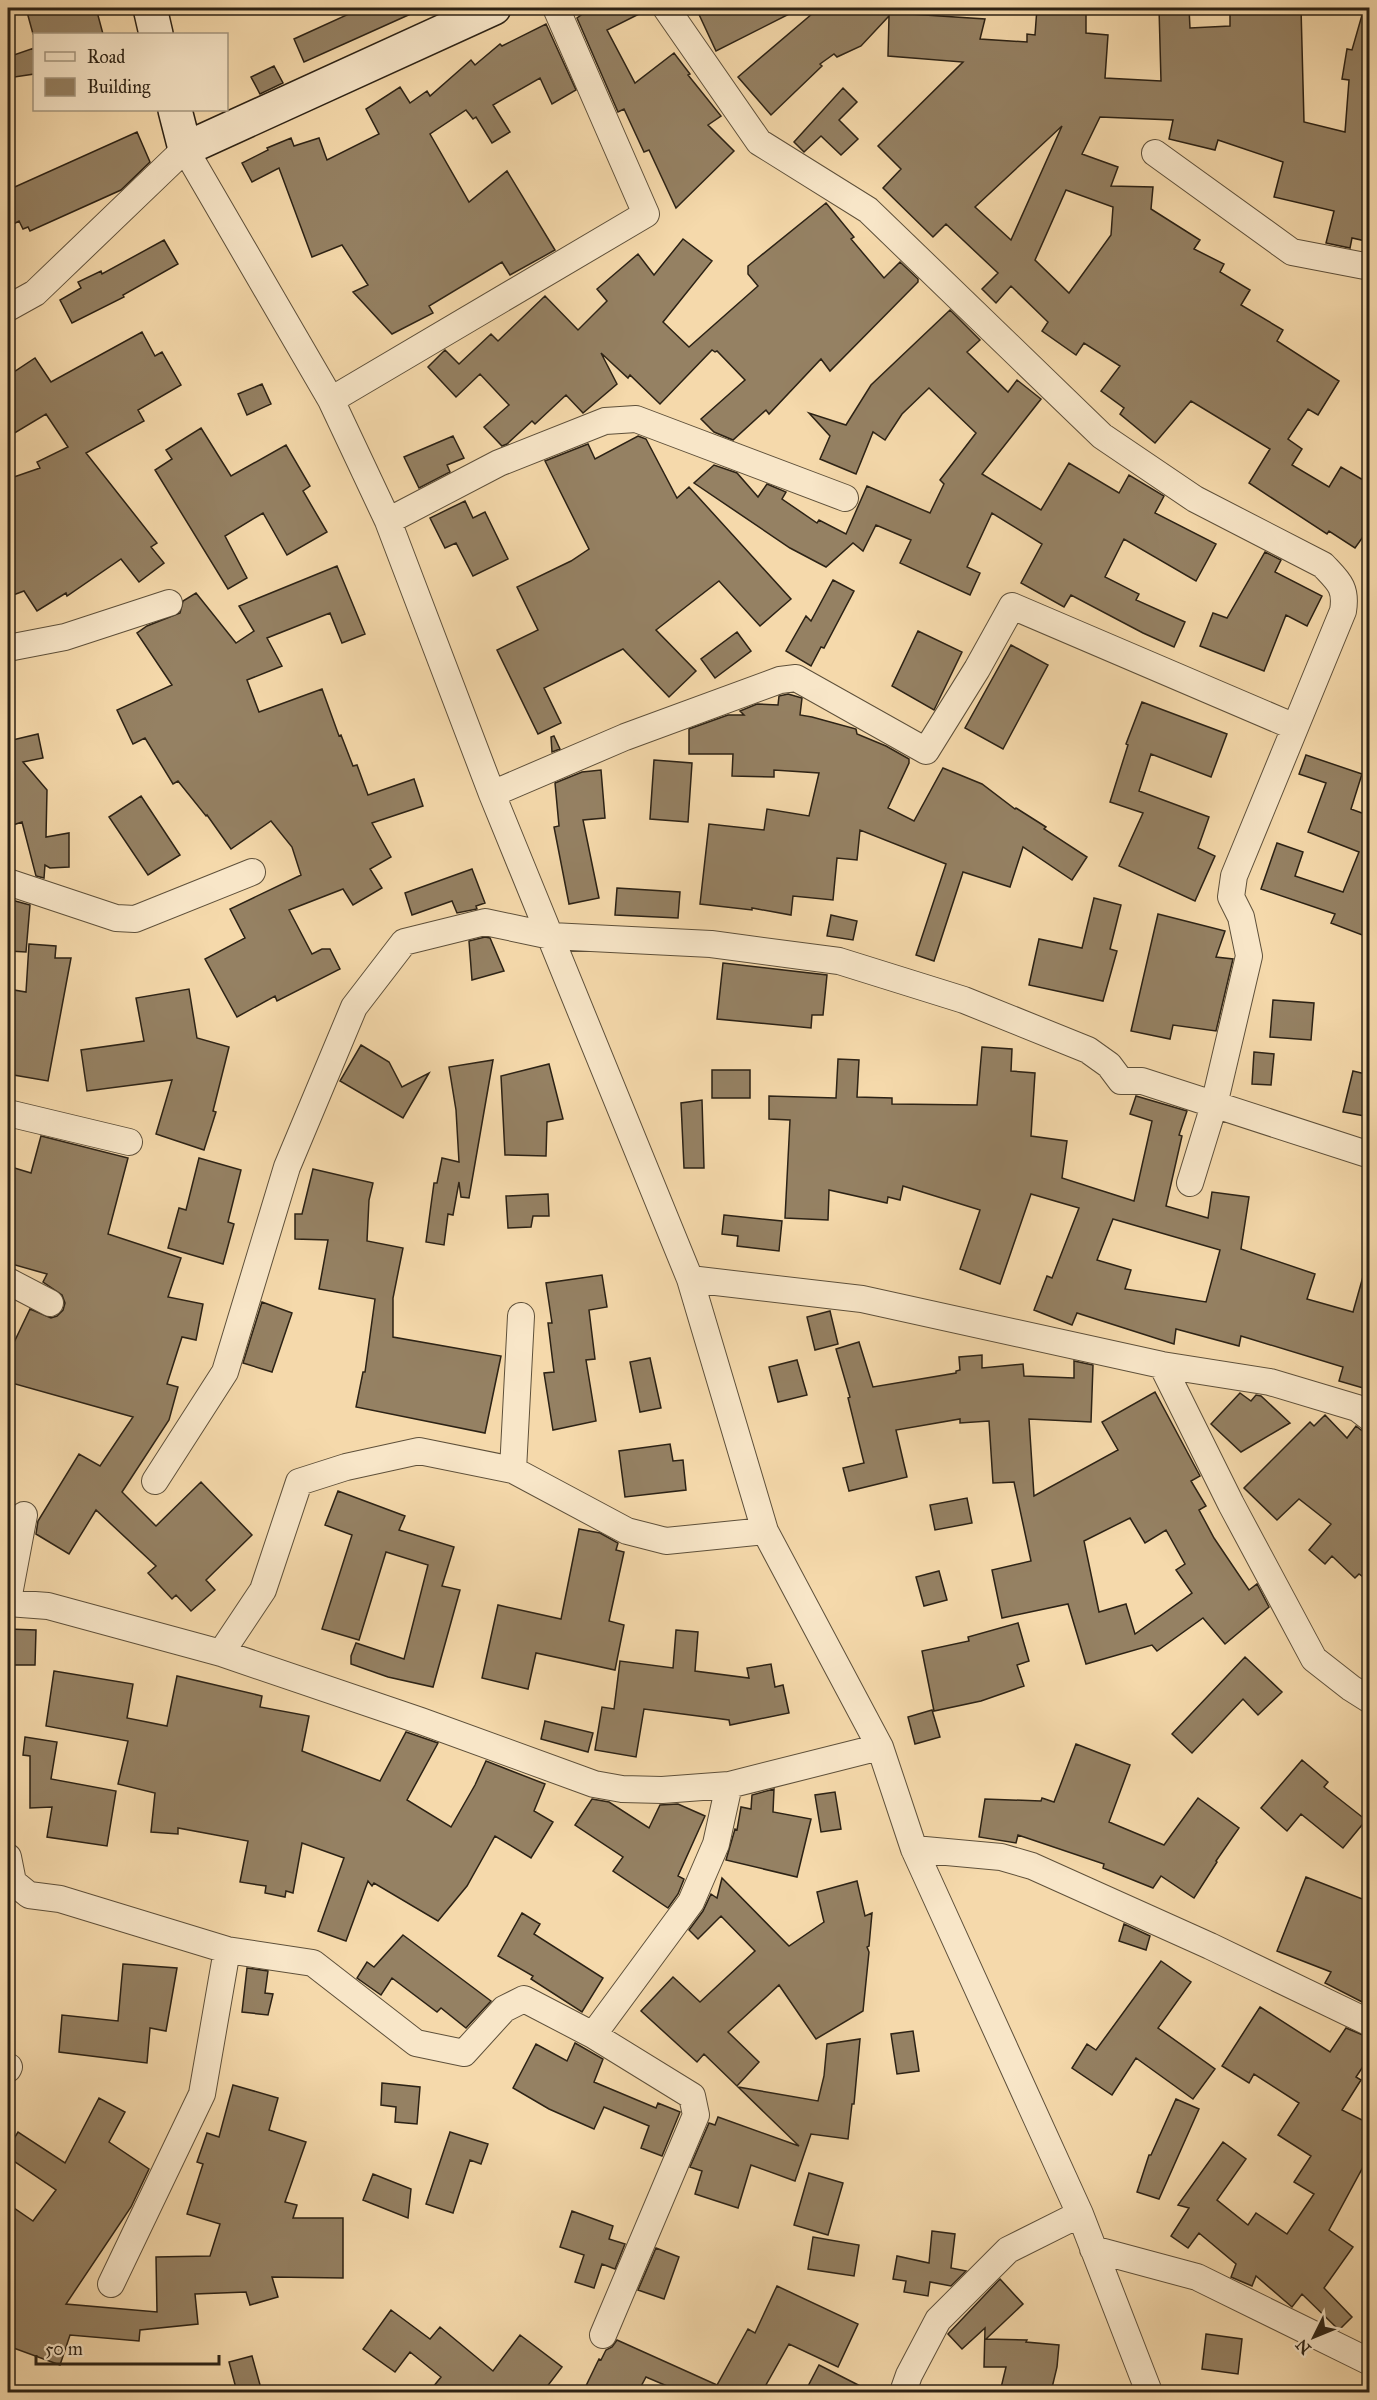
<svg xmlns="http://www.w3.org/2000/svg" width="1377" height="2400" viewBox="0 0 1377 2400" font-family="'IM FELL Great Primer',serif">
<style>
.building{fill:#958163;stroke:#2c2215;stroke-width:1.5;fill-rule:evenodd}
.lines{fill:none;stroke-linecap:round;stroke-linejoin:round}
.street-casing{stroke:#5e503a;stroke-width:28}
.secondary-casing{stroke:#2c2215;stroke-width:36}
.street{stroke:#f8e6c8;stroke-width:26}
.secondary{stroke:#f8e6c8;stroke-width:33}
</style>
<rect width="100%" height="100%" fill="#f5d9ab"/>
<filter id="stains"><feTurbulence type="fractalNoise" baseFrequency=".00333" numOctaves="4"/><feColorMatrix values="0 0 0 0 .2 0 0 0 0 .09 0 0 0 0 .02 0 0 0 .5 -.17"/></filter>
<radialGradient id="worn" r=".72"><stop offset=".6" stop-color="#630" stop-opacity="0"/><stop offset="1" stop-color="#630" stop-opacity=".3"/></radialGradient>
<!-- building -->
<path class="building" d="M45,8h51l7,26h-70l-6,-22z
M346,8h78l-120,54 -10,-23 55,-25z
M591,8h60l-44,22 28,53 39,-30 16,21 -2,1 33,41 -13,9 26,26 -58,57 -27,-58 -5,2 -20,-43 -6,3 -41,-94z
M696,8h105l-85,43z
M819,8l166,11 -5,20 47,3v-8l8,1 2,-27h25v3h24v22l22,2 -3,43 56,3 -2,-73h30l1,20 40,-2v-18h71l3,114 41,10 4,-52 -7,-1 5,-30 5,1 12,-42 6,1v233l-18,-4 -2,10 -24,-5 8,-32 -60,-14 9,-35 -65,-22 -3,10 -46,-11 4,-19 -73,-3 -18,37 36,13 -7,19 42,1 -2,22 49,31 -6,9 30,15 -4,8 30,18 -9,15 42,25 -6,11 62,40 -21,34 -10,-6 -20,30 14,10 -10,16 37,22 12,-20 29,17v43l-15,21 -26,-17 -2,3 -78,-51 21,-34 -79,-48 -36,42 -35,-29 4,-6 -23,-17 19,-25 -36,-23 -8,12 -34,-24 6,-9 -37,-36 -15,17 -14,-14 16,-16 -52,-49 -13,13 -50,-49 18,-19 -23,-23 85,-84 -75,-6 1,-40 -28,30 -24,11 -3,-3 -14,10 2,2 -51,49 -33,-38zM1062,126l-51,114 -36,-33zM1066,190l47,17 -2,28 -42,58 -34,-33z
M546,24l30,66 -24,14 -12,-26 -47,27 17,27 -18,11 -16,-26 -3,2 -7,-9 -36,24 39,68 38,-31 48,79 -45,25 -8,-13 -73,44 4,7 -41,21 -39,-42 15,-7 -26,-40 -30,12 -33,-89 -27,14 -10,-19 26,-13 -1,-2 24,-10 3,8 25,-8 8,22 52,-26 -13,-25 34,-22 10,16 17,-12 3,5 41,-36 4,5 25,-21 2,2z
M34,48v26l-26,4v-21z
M274,66l9,17 -23,11 -9,-17z
M843,88l14,14 -18,18 19,19 -17,16 -20,-19 -17,16 -10,-10z
M137,132l13,30 -29,28 -91,41 -2,-4 -5,2 -4,-8 -11,6v-37z
M826,203l28,34 -3,2 33,39 16,-16 18,17v3l-88,89 -9,-12 -52,55 -3,-4 -33,30 -19,-8 -13,-13 44,-39 -28,-29 -2,1 -3,-2 -52,54 -30,-29 -2,3 -27,-25 16,31 -34,29 -17,-18 -31,29 -3,-3 -25,23 -5,2 -18,-19 25,-22 -29,-31 -24,23 -28,-30 17,-17 14,14 32,-30 7,7 47,-45 33,34 29,-29 -10,-12 41,-35 16,21 29,-36 29,22 -49,61 26,25 69,-61 -10,-12v-8z
M164,240l14,24 -55,31 1,2 -52,26 -12,-23 21,-12 -3,-6 23,-11 1,3z
M950,310l30,30 -13,12 41,40 9,-12 24,19 -59,75 59,36 28,-47 50,30 10,-18 35,21 -9,17 61,31 -20,37 -72,-42 -19,38 34,17 -3,6 49,22 -11,25 -31,-14 -72,-38 -7,12 -43,-24 21,-39 -50,-31 -25,54 13,6 -10,22 -70,-32 11,-23 -35,-15 -13,26 -10,-8 -27,24 -36,-19 -96,-65 20,-18 23,8 21,24 9,-13 19,8 -4,7 35,24 2,-3 27,14 21,-48 63,27 14,-29 -4,-4 36,-47 -47,-45 -27,26 -17,26 -12,-8 -17,42 -36,-15 10,-23 -21,-23 37,12 25,-40z
M142,332l13,24 7,-4 19,33 -43,25 6,11 -58,32 71,90 -6,4 13,16 -25,19 -18,-23 -54,37 -1,-3 -29,18 -13,-20 -16,6v-118l32,-11 -3,-6 31,-15 -22,-33 -38,23v-61l27,-18 16,24z
M262,384l9,20 -24,11 -9,-21z
M201,428l30,48 55,-31 24,41 -7,5 24,41 -40,23 -24,-42 -38,23 22,42 -19,11 -73,-119 17,-11 -6,-9z
M453,436l11,22 -17,7 3,7 -31,16 -15,-31z
M638,436l8,3 31,59 12,-11 102,112 -31,27 -41,-45 -63,49 40,41 -27,26 -46,-48 -79,39 17,35 -23,11 -41,-84 41,-20 -21,-43 54,-26 18,-12 -44,-88 43,-17 7,15z
M465,501l8,17 12,-6 23,47 -35,17 -17,-33 -11,5 -15,-30z
M1265,552l16,8 -6,12 47,24 -15,30 -21,-11 -22,56 -64,-25 13,-33 14,5z
M337,566l28,68 -23,9 -12,-30 -63,25 15,28 -35,14 12,32 63,-23 17,47 2,-1 12,31 4,-1 11,30 46,-16 9,27 -51,17 19,34 -21,12 12,19 -29,17 -10,-16 -54,21 23,44 10,-5h8l10,20 -63,32 -2,-5 -38,21 -32,-58 40,-21 -15,-29 71,-34 -9,-28 -21,-26 -40,28 -24,-34 -1,1 -28,-35 -5,3 -28,-46 -12,6 -16,-34 55,-25 -35,-52 10,-7 33,-13 3,-12 13,-8 40,50 18,-12 -15,-25z
M833,580l21,11 -30,57 -3,-1 -10,19 -25,-15 20,-35 5,5z
M918,631l44,21 -28,58 -42,-24z
M737,632l14,19 -36,27 -14,-19z
M1011,645l37,20 -45,84 -38,-21z
M788,694l14,4 -2,17 12,2 44,12 1,5 29,12 23,13v4l-21,45 26,13 29,-53 39,16 33,25 1,-1 30,19 -2,2 43,28 -15,23 -49,-33 -13,40 -47,-15 -29,89 -18,-6 30,-91 -86,-34 -3,30 -20,-2 -4,42 -40,-4 -2,19 -39,-7v2l-52,-6 9,-80 55,6 3,-21 42,7 10,-43 -45,-3v7l-42,-1 1,-22h-44v-25l39,-14h16l-4,-4 17,-7 21,1 1,-9z
M1142,702l85,32 -16,43 -60,-23 -12,37 70,26 -11,31 17,8 -20,45 -76,-35 24,-53 -33,-11 18,-57 -2,-1z
M38,734l5,24 -20,4 24,28 -1,47 23,-4v34l-19,1 -5,-3 -1,13 -8,-2 -14,-54 -9,3 -2,-4 -3,1v-81z
M554,736l6,13 -8,3 -1,-15z
M1306,755l56,19 -11,35 19,7v122l-39,-15 4,-9 -74,-25 16,-46 26,9 -8,24 48,16 16,-40 -51,-20 18,-49 -27,-9z
M654,760l38,3 -4,59 -38,-3z
M601,770l4,48 -22,2 16,78 -30,6 -15,-77 5,-1 -4,-43 27,-11z
M141,796l39,59 -32,20 -39,-58z
M472,869l13,34 -9,3 1,3 -20,4 -5,-12 -40,14 -7,-22z
M617,888l63,4 -2,26 -63,-3z
M1094,898l27,7 -11,44 7,2 -14,50 -74,-16 10,-46 43,9z
M8,899l22,6 -4,47 -18,-1z
M1158,914l67,17 -9,26 17,2 -17,72 -43,-6 -3,14 -39,-8z
M831,915l26,6 -4,19 -26,-4z
M485,937l5,1 14,33 -32,9 -3,-39z
M29,944l27,2 -1,12h16l-23,123 -40,-7v-85l18,3z
M723,963l104,12 -4,40h-11l-1,13 -94,-9z
M189,989l8,49 32,9 -16,64 3,1 -12,38 -48,-16 16,-54 -85,11 -6,-41 63,-9 -8,-43z
M1273,1000l41,3 -3,37 -41,-3z
M361,1045l28,17 13,25 27,-14 -26,45 -63,-37z
M982,1047l30,2 -1,22 24,2 -4,63 36,5 -5,37 72,23 18,-80 -22,-7 6,-18 51,15 -8,24 3,1 -16,70 42,12 4,-26 37,5 -8,52 74,25 -8,25 46,13 11,-39h6v117l-31,-9 4,-14 -102,-31 -2,10 -63,-17 -2,15 -97,-31 -5,12 -38,-15 13,-34 5,2 27,-70 -48,-14 -31,90 -40,-15 20,-59 -77,-24 -3,14 -12,-3 -1,6 -58,-13 -1,30 -43,-2 5,-98 -21,-1v-23l67,2 2,-39 21,1 -2,37 35,1v6l85,1zM1113,1219l107,31 -14,52 -81,-13 6,-19 -34,-10z
M1254,1052l20,2 -3,31 -19,-1z
M493,1060l-24,138 -8,-1 -2,-15 -6,33 -5,-1 -4,31 -18,-3 8,-59h3l5,-25 17,4 -3,-52 -7,-43z
M549,1064l14,55 -16,3 -1,34 -41,-1 -4,-79z
M712,1070h38v28h-38z
M1353,1071l17,4v42l-27,-5z
M702,1100l2,68h-20l-3,-65z
M41,1136l87,22 -20,76 73,24 -13,39 35,7 -7,36 -14,-3 -15,47 11,3 -9,33 -47,72 34,34 45,-44 51,53 -46,45 9,10 -24,21 -15,-16 -4,4 -24,-26 8,-7 -60,-56 -27,44 -33,-20 2,-13 41,-67 21,12 33,-49 -125,-35v-27l22,-46 21,9 6,-2 6,-6 2,-7 -3,-8 -19,-13 4,-8 -39,-11v-97l23,7z
M199,1158l42,12 -13,52 6,2 -11,40 -55,-16 11,-40 7,2z
M313,1169l60,14 -4,17 -2,41 36,7 -10,50v39l108,19 -16,77 -129,-26 7,-35h2l10,-73 -56,-10 9,-49 -33,-1v-25h7z
M548,1194l1,22h-16l-2,11 -23,1 -2,-32z
M724,1215l58,6 -3,30 -42,-5 1,-10 -16,-2z
M602,1275l5,32 -18,3 6,49 -9,1 10,61 -43,9 -9,-57 10,-1 -6,-49h4l-6,-40z
M262,1302l30,11 -20,59 -29,-9z
M830,1311l8,33 -23,6 -8,-33z
M859,1342l14,45 83,-14v-2l4,-1 -1,-13 23,-2v13l41,-4 1,12 50,2v-17l19,4 -2,57 -62,-3 5,77 84,-46 -16,-28 53,-30 45,84 -9,5 15,25 -7,4 15,28 35,52 8,-6 12,23 -44,37 -22,-26 -46,33 -5,-6 -66,19 -18,-60 -66,14 -10,-48 39,-9 -17,-79 -21,1 -4,-62 -29,2v-4l-64,11 11,47 -58,14 -6,-23 21,-5 -16,-65 2,-1 -14,-48zM1130,1518l15,25 21,-13 19,34 -9,6 16,23 -57,41 -9,-30 -27,8 -15,-71z
M650,1358l11,50 -21,4 -10,-50z
M797,1360l10,35 -29,7 -9,-35z
M1240,1393l11,8 5,-6 5,1 29,27 -49,29 -30,-28z
M1325,1415l22,23 9,-12 14,11v145l-11,-8 -4,4 -23,-22 -7,8 -16,-14 22,-26 -32,-25 -22,21 -33,-32 66,-66 4,4z
M670,1444l3,17 10,-1 3,30 -61,7 -6,-46z
M338,1491l67,25 -6,14 55,17 -12,39 18,4 -27,97 -45,-10 -37,-13v-8l5,-13 48,16 24,-94 -42,-13 -27,88 -37,-11 30,-94 -27,-10z
M967,1498l5,25 -37,7 -5,-25z
M579,1529l21,4 18,10 -2,7 8,2 -15,69 15,4 -9,45 -79,-17 -8,36 -46,-11 16,-73 63,14z
M939,1571l8,29 -23,6 -8,-29z
M1018,1623l11,38 -12,4 7,21 -43,15 -47,10 -12,-60 47,-10 -1,-4z
M8,1629l28,1 -1,35h-27z
M676,1630l22,2 -3,39 54,7 -2,-10 24,-4 4,23 8,-2 6,28 -59,12 -1,-5 -85,-11 -8,48 -41,-7 7,-43 12,2 6,-48 53,7z
M1245,1657l37,35 -24,23 -15,-16 -51,54 -20,-19z
M54,1671l79,13 -6,34 40,8 10,-50 85,20 -2,11 49,9 -7,35 78,30 26,-49 32,11 -31,57 44,27 24,-42 11,-24 59,23 -11,27 19,11 -22,36 -36,-22 -28,50 -29,35 -64,-38 -2,3 -4,-5 -22,60 -28,-10 26,-73 -42,-15 -9,50 -7,-2 -1,6 -20,-4 1,-7 -26,-4 8,-41 -70,-13v6l-27,-2 4,-39 -37,-9 10,-43 -82,-15z
M932,1710l8,27 -25,7 -7,-27z
M545,1721l48,12 -5,19 -47,-13z
M25,1737l32,5 -6,37 65,12 -9,55 -60,-9 5,-30 -22,1v-52l-7,-1z
M1076,1744l54,21 -21,57 55,23 34,-47 41,30 -23,33 1,1 -23,36 -33,-22 -8,12 -50,-20 1,-4 -86,-29 -2,8 -37,-6 6,-38 56,2 1,-3 12,4z
M1302,1760l26,22 -4,5 42,33 -23,28 -42,-34 -14,17 -26,-23z
M774,1789l-1,23 38,7 -14,58 -71,-17 9,-31 2,1 4,-23 10,2 1,-14z
M835,1792l6,37 -20,3 -6,-37z
M592,1799l17,3 40,26 11,-23 18,-1 27,12 -27,60 6,3 -6,15 -10,14 -55,-37 10,-14 -48,-32z
M1306,1877l64,25v104l-45,-23 6,-11 -54,-21z
M722,1878l67,68 35,-24 -7,-30 40,-11 8,35 7,-3 -3,33 -2,1 2,5 -6,59 -47,28 -37,-54 -51,47 31,30 -22,24 -33,-32 -7,8 -56,-51 32,-34 27,25 55,-51 -34,-35 -23,23 -9,-9 14,-19 8,-17 6,4z
M522,1913l18,11 -6,10 69,44 -21,34 -51,-33 2,-3 -35,-20z
M1124,1924l26,12 -4,14 -27,-9z
M403,1935l88,66 -25,27 -25,-20 -4,4 -45,-34 -11,17 -24,-17 10,-16 7,5z
M1161,1961l30,21 -33,46 57,41 -22,30 -57,-41 -24,37 -40,-27 15,-24 9,6z
M123,1964l54,4 -11,63 -16,-3 -3,35 -88,-11 3,-37 56,6z
M247,1968l21,3 -3,22 8,1 -5,21 -26,-3z
M1260,2007l70,45 16,-24 24,10v18l-14,21 5,3 -19,30 28,14v30l-41,76 24,17 -29,41 28,29 -13,13 -37,-36 -10,13 -36,-31 -4,10 -21,-9 5,-13 -37,-31 -11,15 -17,-12 18,-28 -11,-3 45,-63 23,17 -29,41 31,25 8,-12 31,21 27,-40 -20,-12 17,-26 -33,-21 21,-32 -45,-29 -5,9 -27,-17z
M913,2031l6,40 -22,3 -6,-40z
M860,2039l-6,65h-2l-4,35 -37,-5 -16,47 -44,-16 -13,43 -43,-14 7,-23 -12,-4 19,-44 6,2 3,-8 81,29 -61,-59 80,14 6,-25 3,-32z
M575,2043l28,16 -9,23 62,26 2,-5 22,9 -18,44 -21,-8 8,-22 -45,-19 -10,22 -45,-20 -36,-21 23,-44 31,17z
M382,2083l38,4 -3,37 -22,-2 1,-15 -15,-2z
M233,2085l45,13 -9,32 37,12 -21,60 12,3 -4,13h50v60l-71,-1 6,20 -28,8 -4,-13 -51,2 3,30 -58,6 -1,11 -69,-6 -10,30 -52,-19v-142l25,17 23,-31 -48,-33v-9l10,-16 47,31 34,-65 26,14 -16,30 40,27 -18,38 -65,97 91,8 -1,-55 54,-1 10,-32 -33,-10 16,-50 -6,-2 10,-29 12,4z
M1176,2099l23,10 -40,90 -22,-7 12,-37h2z
M450,2132l38,12 -7,20 -11,-4 -17,53 -27,-9z
M809,2173l34,10 -15,52 -34,-10z
M373,2174l38,15 -3,29 -45,-18z
M572,2211l41,15 -4,13 16,5 -10,25 -13,-5 -8,24 -19,-6 9,-27 -24,-8z
M932,2231l23,3 -4,34 15,3 -15,15 -21,-4 -2,14 -24,-4 2,-11 -13,-2 4,-23 32,7z
M813,2237l46,8 -5,31 -46,-7z
M656,2248l23,9 -15,42 -26,-9z
M1000,2279l23,25 -37,35 41,1 -1,2 33,3 -2,22 -6,25h-51l6,-25h-22l1,-39 -23,21 -14,-15z
M777,2286l81,38 -20,43 -49,-23 -27,48h-81l-35,-15 -8,15h-55l16,-33 2,1 5,-10 6,-3 5,-7 100,45 31,-56 7,4z
M391,2310l39,29 10,-12 53,44 27,-36 42,32 -19,25h-114l12,-15 -31,-25 -15,20 -32,-23z
M1206,2334l36,5 -4,35 -36,-5z
M252,2356l10,36h-25l-8,-30z
M819,2365l53,27h-67z"/>
<g class="lines">
<defs>
<path id="street" d="M666,8l93,134 109,68 234,226 93,63 128,66c15,16 24,22 20,46l-109,265 -3,21 10,20 8,39 -35,149 -24,78
M1155,153l137,99 78,15
M8,308l27,-15 150,-144 146,251 57,121 104,273 198,485 75,252 115,216 34,102 166,365 69,178
M331,400l315,-186 -90,-206
M388,521l111,-58 106,-42 31,-2 209,79
M8,648l57,-11 104,-34
M492,794l133,-57 155,-57 16,-2 130,73 51,-82 35,-63 283,121
M8,882l108,36 19,1 117,-47
M8,1113l121,29
M690,1279l172,20 300,66 108,17 87,26 13,10
M8,1281l42,22
M521,1316l-8,154 114,61 39,10 99,-10
M1162,1365l69,139 83,155 37,29 19,12
M155,1481l70,-109 62,-205 67,-160 50,-65 81,-20 66,14 160,8 128,17 125,39 124,50 21,15 12,16h21l228,74
M8,1600l16,-85
M8,1603l40,3 173,47 200,68 173,63 28,5 40,1 67,-5 151,-38
M221,1653l42,-63 36,-108 47,-15 73,-16 94,19
M914,1849l87,8 31,9 178,80 160,77
M8,1857l5,25 16,13 31,4 167,51 86,13 103,80 48,10 40,-44 20,-10 69,36 99,61 4,19 -93,220
M593,2035l98,-133 25,-58 13,-59
M8,2069l1,-2
M1093,2249l104,28 173,85
M111,2284l91,-190 25,-144
M903,2392l6,-17 29,-55 70,-70 72,-36"/>
<path id="secondary" d="M150,8l6,26
M175,110l10,39 309,-141"/>
</defs>
<!-- street casing -->
<use href="#street" class="street-casing"/>
<!-- secondary casing -->
<use href="#secondary" class="secondary-casing"/>
<!-- street -->
<use href="#street" class="street"/>
<!-- secondary -->
<use href="#secondary" class="secondary"/>
</g>
<!-- margin -->
<rect width="1377" height="2400" fill="none" stroke="#f5d9ab" stroke-width="30"/>
<rect x="9" y="9" width="1359" height="2382" fill="none" stroke="#2c2215" stroke-width="3"/>
<rect x="15" y="15" width="1347" height="2370" fill="none" stroke="#2c2215" stroke-width="1.5"/>
<!-- legend -->
<rect x="33" y="33" width="195" height="78" fill="#f8e6c8" stroke="#a69880" stroke-width="1.5"/>
<rect x="45" y="52" width="30" height="9" fill="#f8e6c8" stroke="#a69880" stroke-width="1.5"/>
<text x="87" y="63" font-size="18" fill="#2c2215">Road</text>
<rect x="45" y="78" width="30" height="18" fill="#958163" stroke="#a69880" stroke-width="1.5"/>
<text x="87" y="93" font-size="18" fill="#2c2215">Building</text>
<!-- north arrow -->
<g transform="translate(1314 2337) rotate(227)" stroke="#f8e6c8" stroke-width="4.5" paint-order="stroke">
<path d="M0-4.5L10 22L0 15L-10 22Z" fill="#2c2215"/>
<text y="-9" font-size="16" font-weight="bold" text-anchor="middle" fill="#2c2215">N</text>
</g>
<!-- scale -->
<path d="M36 2355v9h183v-9" fill="none" stroke="#2c2215" stroke-width="3"/>
<text x="45" y="2355" font-size="18" fill="#2c2215" stroke="#f8e6c8" stroke-width="4.5" paint-order="stroke">50 m</text>
<rect width="100%" height="100%" filter="url(#stains)"/>
<rect width="100%" height="100%" fill="url(#worn)"/>
</svg>
